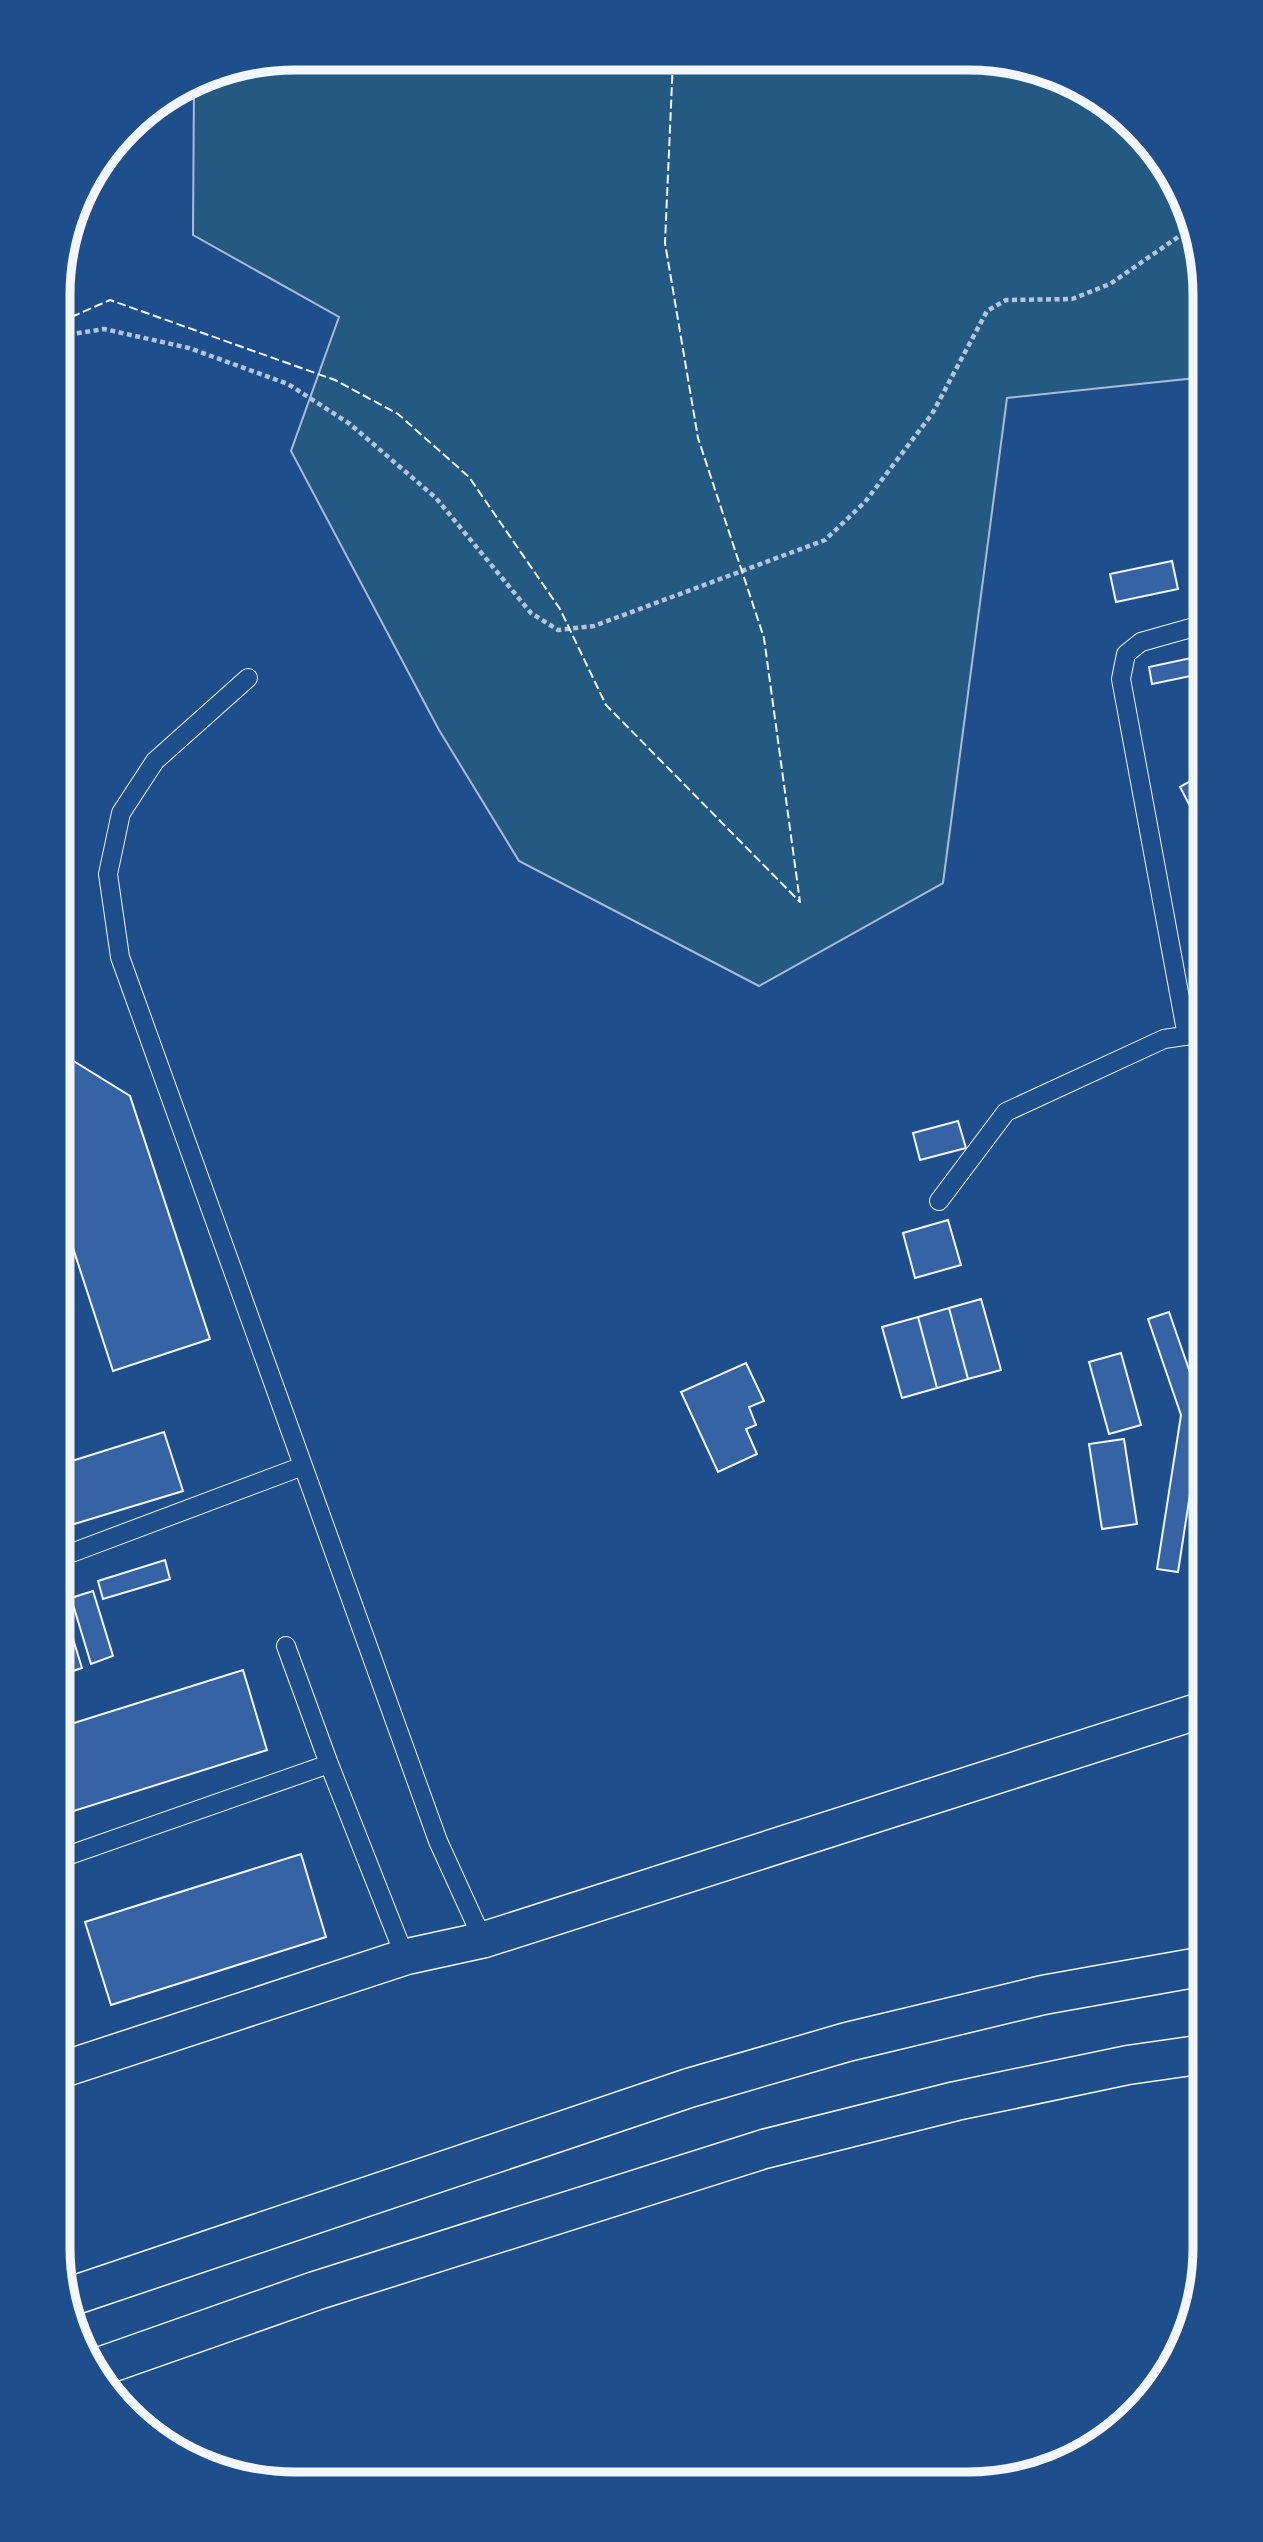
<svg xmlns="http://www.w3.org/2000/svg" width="1263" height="2542" viewBox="0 0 1263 2542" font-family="Inter,sans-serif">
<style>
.green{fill:#245a82;stroke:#a8bbd7;stroke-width:2}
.building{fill:#3563a3;stroke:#f2f6ff;stroke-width:2}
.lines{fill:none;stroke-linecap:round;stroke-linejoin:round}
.lane-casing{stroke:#f2f6ff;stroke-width:20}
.street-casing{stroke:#f2f6ff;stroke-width:38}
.primary-casing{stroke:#f2f6ff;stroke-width:41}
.path{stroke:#b3c4dc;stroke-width:4.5;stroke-dasharray:5 3.5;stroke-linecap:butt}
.lane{stroke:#1f4e8c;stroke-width:18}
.street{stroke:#1f4e8c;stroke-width:35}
.primary{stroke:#1f4e8c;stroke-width:38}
.fence{stroke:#f2f6ff;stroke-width:2;stroke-dasharray:9 3.5;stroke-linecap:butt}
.rim{fill:none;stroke:#f2f6ff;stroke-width:9}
</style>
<rect width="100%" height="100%" fill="#1f4e8c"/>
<!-- green -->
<path class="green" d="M295,58l719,4 110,54 69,103 12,76v82l-198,21 -64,485 -184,103 -240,-125 -80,-131 -148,-279 48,-134 -146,-82 1,-153 10,-6z"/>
<!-- building -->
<path class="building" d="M1172,561l6,28 -62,13 -6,-28z
M1205,655v18l-53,11 -3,-17z
M1205,773v62l-25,-48z
M59,1052l71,44 80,243 -97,32 -54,-166z
M958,1121l8,27 -46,12 -7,-27z
M948,1220l13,45 -46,13 -12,-45z
M981,1299l20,71 -33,9 -19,-71z
M949,1308l19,71 -31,9 -19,-71z
M1169,1312l34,98 -25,162 -21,-3 24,-154 -33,-96z
M918,1317l19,71 -35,10 -20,-71z
M1121,1353l20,72 -32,9 -20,-72z
M746,1363l18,38 -15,6 7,18 -10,4 11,25 -39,18 -37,-80z
M164,1432l19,59 -112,34 -12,-39v-21z
M1124,1439l13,85 -35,5 -13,-85z
M165,1560l5,19 -67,20 -5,-18z
M93,1591l20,65 -22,8 -20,-66z
M61,1600l21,68 -21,7 -3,-9v-65z
M243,1670l24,80 -209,66v-88z
M301,1854l25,83 -215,68 -26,-83z"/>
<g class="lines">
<defs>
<path id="lane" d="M248,678l-93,83 -34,52 -13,61 12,83 318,884 45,99
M1187,1036l-66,-357 5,-25 15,-12 64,-18
M939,1201l67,-89 158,-73 41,-6
M58,1558l245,-92
M286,1646l43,118 76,193
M58,1859l271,-95"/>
<path id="street" d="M58,2071l347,-114 78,-17 722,-231"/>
<path id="primary" d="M66,2298l623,-210 158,-46 196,-47 162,-29
M99,2367l216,-76 449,-142 192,-48 172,-36 77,-11"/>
</defs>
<!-- lane casing -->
<use href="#lane" class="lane-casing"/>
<!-- street casing -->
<use href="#street" class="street-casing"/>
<!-- primary casing -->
<use href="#primary" class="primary-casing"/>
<!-- path -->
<path class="path" d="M60,336l44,-7 85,19 99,36 62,40 86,74 95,115 27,17 36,-4 231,-86 40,-38 67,-88 55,-103 19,-11 66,-1 38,-15 84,-58"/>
<!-- lane -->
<use href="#lane" class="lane"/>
<!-- street -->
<use href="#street" class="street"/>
<!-- primary -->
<use href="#primary" class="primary"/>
<!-- fence -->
<path class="fence" d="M60,322l50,-22 225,80 63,34 71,63 91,132 46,96 194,197 -36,-264 -66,-200 -33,-195 8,-183"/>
</g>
<!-- crop -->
<path d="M0 0H1263V2542H0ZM295 70H968A225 225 0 0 1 1193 295V2247A225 225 0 0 1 968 2472H295A225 225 0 0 1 70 2247V295A225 225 0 0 1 295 70Z" fill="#1f4e8c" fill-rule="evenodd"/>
<path class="rim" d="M295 70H968A225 225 0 0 1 1193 295V2247A225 225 0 0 1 968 2472H295A225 225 0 0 1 70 2247V295A225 225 0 0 1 295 70Z"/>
</svg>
